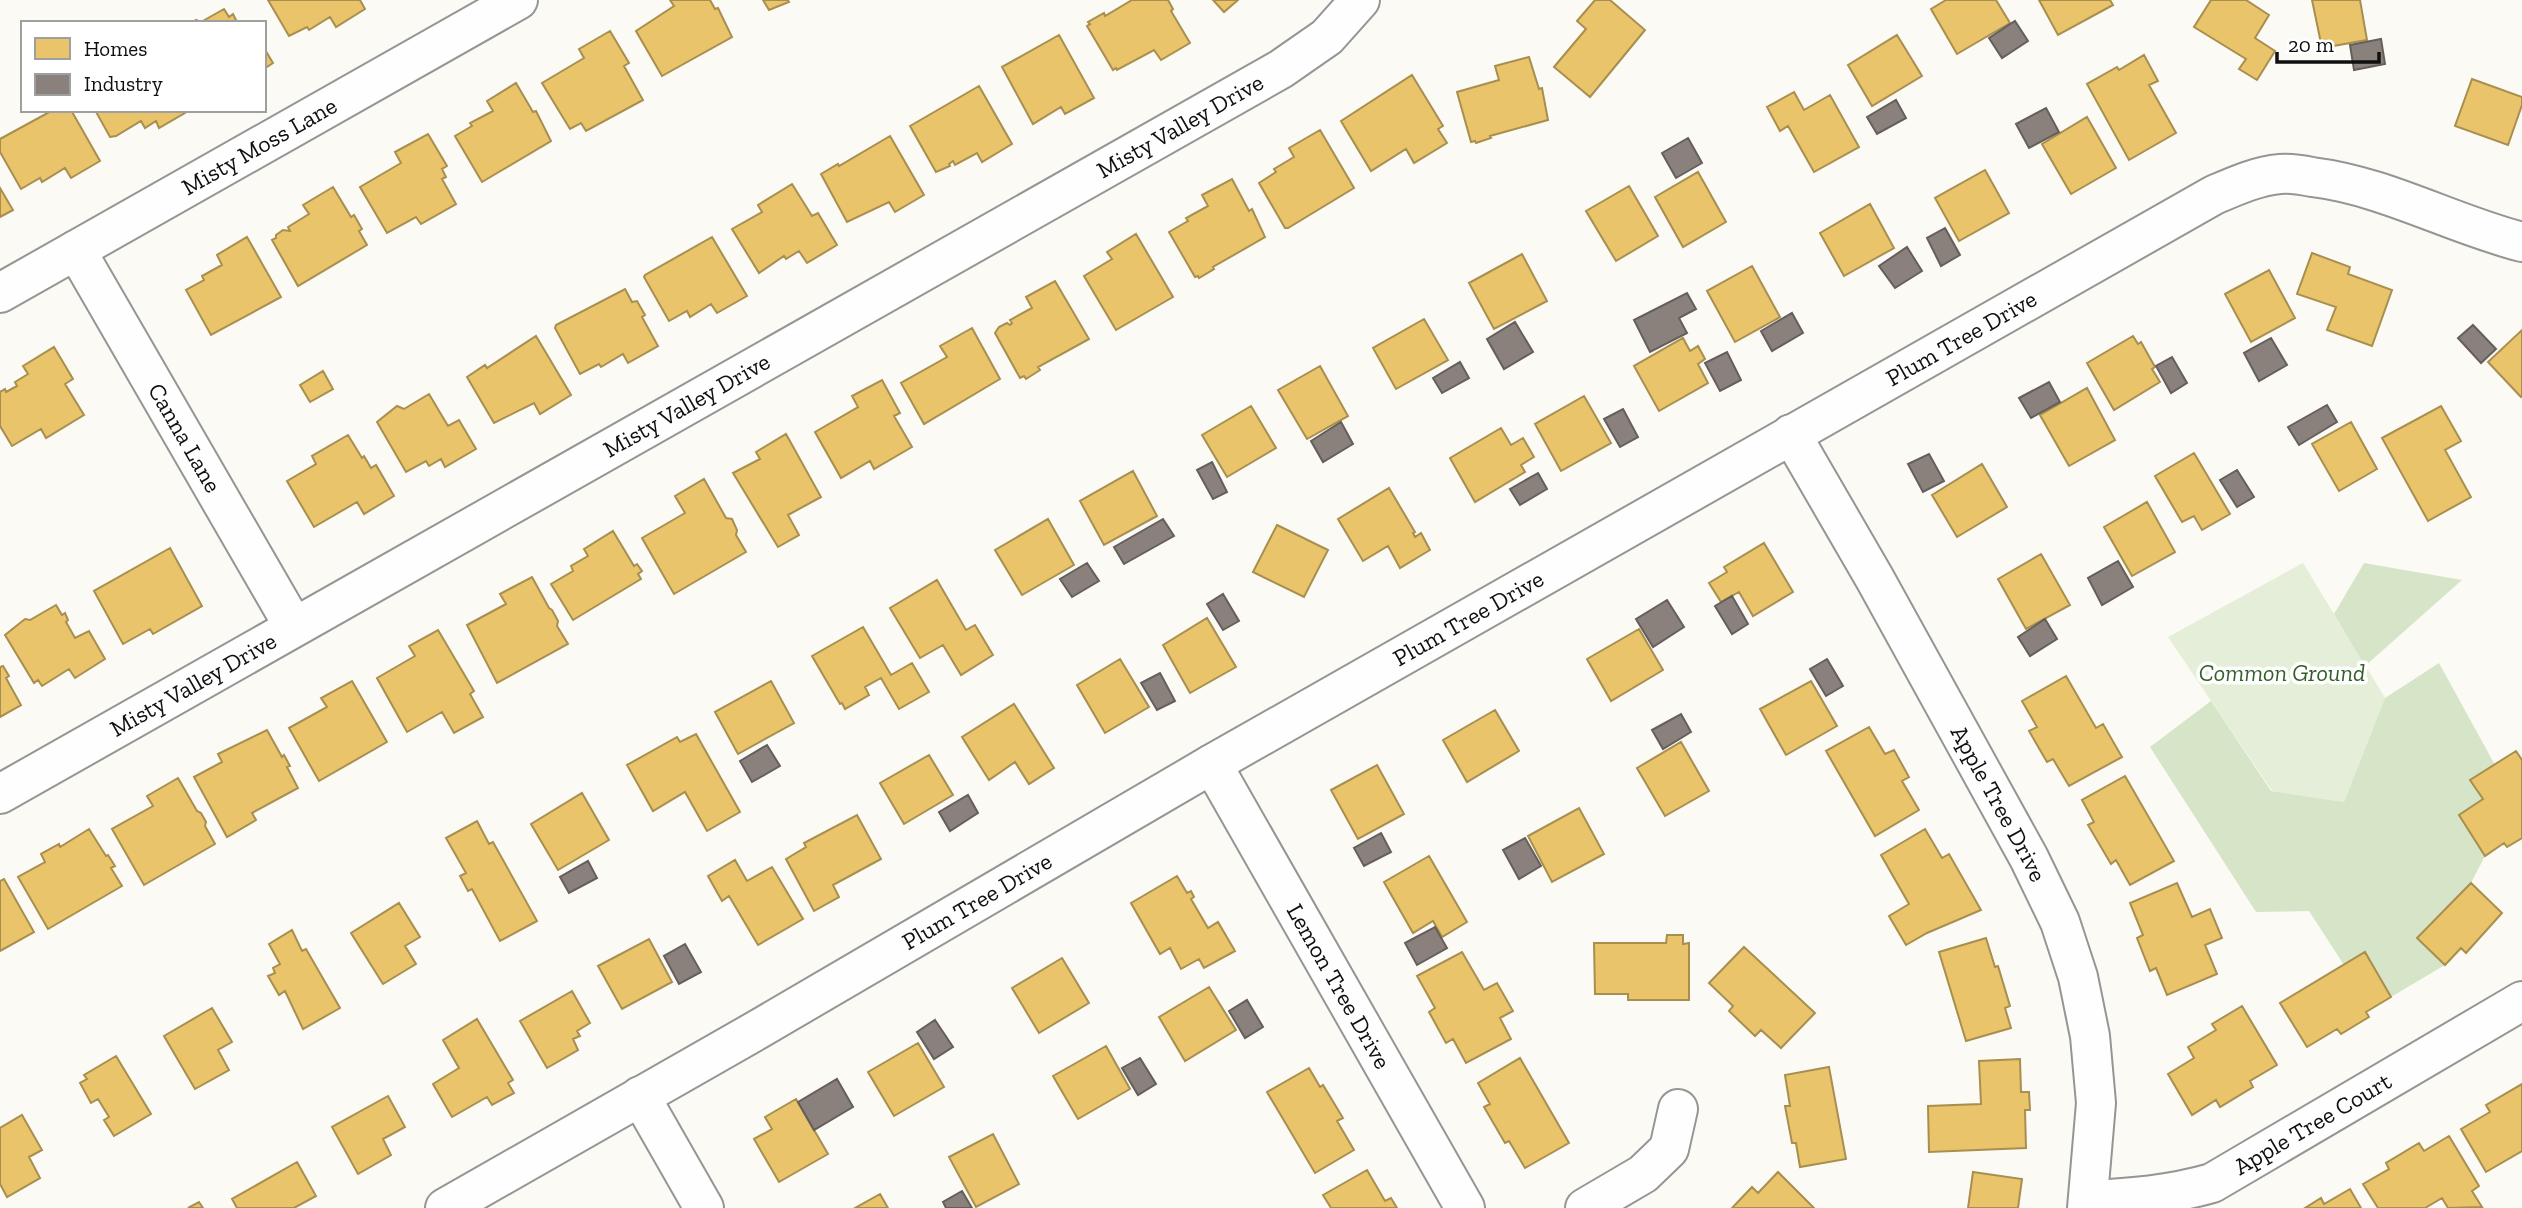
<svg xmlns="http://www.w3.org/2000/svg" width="2522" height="1208" viewBox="0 0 2522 1208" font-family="'Zilla Slab',serif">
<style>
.green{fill:#e4eed8}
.forest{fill:#d6e5c7}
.homes{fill:#e9c46a;stroke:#a88e4f;stroke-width:2}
.industry{fill:#8a817c;stroke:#655f5b;stroke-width:2}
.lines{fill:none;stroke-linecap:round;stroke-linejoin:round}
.minor-casing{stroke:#959593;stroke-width:42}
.minor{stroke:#fefefe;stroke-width:38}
.labels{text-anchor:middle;stroke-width:7;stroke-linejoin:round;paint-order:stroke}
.street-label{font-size:24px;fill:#0f0f0f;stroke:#fff}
.park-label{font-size:24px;font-style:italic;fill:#325f27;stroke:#fff}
</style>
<rect width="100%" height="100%" fill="#fbfaf5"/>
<!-- green -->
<path class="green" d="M2303,563l82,135 -41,104 -72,-11 -104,-154z"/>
<!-- forest -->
<path class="forest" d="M2364,563l98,17 -97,86 -31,-52z
M2439,663l56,102 -24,15 12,19 -24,16 26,41 -14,27 -53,55 27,27 -54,32 -26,-45 -21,13 -35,-54 -53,1 -106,-165 61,-46 60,90 73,11 41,-104z"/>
<!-- homes -->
<path class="homes" d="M268,0h92l5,9 -29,18 -6,-10 -21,13 -2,-3 -18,9z
M670,0h40l5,9 3,-1 14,29 -70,39 -26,-45 38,-25z
M763,0h25l1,2 -20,8z
M1132,0h36l5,9 -2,2 19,32 -29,17 -7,-10 -37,20 -1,-2 -3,2 -26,-44 3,-2 -2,-2 16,-9 1,3z
M1213,0h25l-14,12z
M1595,0h15l35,30 -55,67 -36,-30 32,-38 -9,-8z
M1946,0h50l14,23 -53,31 -26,-45z
M2039,0h71l3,5 -55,30z
M2211,0h35l23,15 -14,23 20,13 -18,29 -18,-11 7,-10 -52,-32z
M2312,0h48l7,40 -45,8z
M224,9l5,8 4,-3 4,8 -45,1 4,-3 5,2z
M610,31l19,32 -5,3 19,34 -57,31 -5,-8 -11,6 -28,-46 42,-25 -5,-9z
M1059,35l35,63 -29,16 -4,-7 -28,17 -31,-57z
M1897,35l25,41 -50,30 -24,-41z
M264,48l9,15 -9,6z
M2144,55l14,26 -9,4 27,48 -47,27 -42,-76 30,-17 2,3z
M1529,57l10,32 3,-1 6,32 -58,16 1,2 -15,5 -1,-2 -4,1 -14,-50 42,-12 -4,-14z
M1412,75l31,51 -5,3 9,14 -33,20 -8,-14 -35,22 -30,-50z
M2472,79l50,18v8l-14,40 -53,-19z
M516,83l17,29 3,-1 15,30 -69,41 -27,-46 17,-10 -2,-3 23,-12 -6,-10z
M979,86l33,58 -30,18 -5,-9 -22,12 -2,-4 -4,3 1,2 -14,6 -26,-46z
M1794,92l10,18 26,-15 29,52 -45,25 -26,-46 -8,5 -13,-24z
M53,110h18l29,51 -29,17 -6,-10 -23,14 -2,-4 -19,11 -21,-37v-13z
M95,110h95l-31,18 -3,-7 -11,7 -4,-7 -25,15 -6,1z
M2087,117l29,51 -45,26 -29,-50z
M1320,130l34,58 -66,40h-3l-26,-45 17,-11 -2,-3 20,-12 -5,-9z
M428,134l19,32 -5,3 4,8 -4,2 14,25 -35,20 -5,-7 -29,16 -27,-46 41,-24 -6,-11z
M890,136l34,59 -29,17 -6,-10 -42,20 -26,-48 17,-10 1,2z
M1985,170l24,43 -50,28 -24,-43z
M1698,172l28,50 -43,25 -28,-50z
M1232,179l17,32 3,-2 13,28 -52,30 1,2 -15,9 -1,-2 -3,1 -26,-45 19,-11 -2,-3 22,-12 -6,-11z
M792,184l20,32 6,-3 19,32 -30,18 -8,-12 -13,8 -2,-3 -25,17 -27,-44 30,-17 -4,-7z
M1629,186l29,50 -42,25 -30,-50z
M333,187l18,30 3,-2 8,14 -3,2 8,14 -69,41 -26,-46 4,-2v-3l7,-5 7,1 -2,-4 21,-13 -6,-9z
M0,188l13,22 -13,7z
M1870,204l24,44 -50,28 -24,-43z
M1136,234l37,63 -57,33 -32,-54 28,-17 -5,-7z
M247,237l34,60 -70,38 -25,-45 18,-10 -2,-4 20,-11 -5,-10z
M712,237l35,59 -30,17 -6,-9 -21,13 -3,-6 -18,10 -25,-44 1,-2z
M2312,253l38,14 -2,7 44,16 -20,56 -45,-16 9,-23 -39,-13z
M1522,254l25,47 -53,28 -25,-46z
M1752,266l28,51 -45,25 -28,-51z
M2269,270l26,48 -44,24 -26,-48z
M1055,281l34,58 -51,28 2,3 -14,9 -2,-3 -4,2 -25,-45 4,-6 8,-4 3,2 2,-2 -2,-3 22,-12 -6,-11z
M625,289l7,13 5,-1 8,14 -3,2 16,29 -30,17 -5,-9 -22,13 -2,-3 -19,10 -25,-46 1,-3z
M1424,319l24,41 -52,29 -23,-41z
M972,328l28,51 -76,45 -23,-41 46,-26 -7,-11z
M2522,330v66l-1,1 -33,-35z
M536,336l35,59 -31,19 -6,-11 -40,20 -27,-46 18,-12 2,3z
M2133,336l5,8 3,-2 14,25 -3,2 8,13 -46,28 -27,-47z
M1683,338l7,13 8,-5 7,13 -7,5 10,19 -49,28 -25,-45z
M54,347l19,32 -8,5 19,31 -38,23 -5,-9 -29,17 -12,-20v-34l5,-3 1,3 11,-6 -2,-4 13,-8 -5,-8z
M1320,366l28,50 -41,23 -29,-49z
M323,371l10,18 -23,13 -10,-17z
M882,380l18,33 -6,3 18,31 -38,22 -4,-8 -29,17 -26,-46 43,-25 -6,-11z
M2087,388l28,52 -46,26 -29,-51z
M429,394l19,32 11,-6 17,29 -31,18 -4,-8 -12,7 -3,-5 -20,11 -29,-50 20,-16 7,3z
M1584,396l27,47 -50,28 -26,-47z
M1251,406l25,42 -49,29 -25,-42z
M2441,406l20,35 -16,9 26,47 -43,24 -46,-83z
M2351,422l26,47 -38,22 -27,-47z
M1501,428l10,17 12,-7 11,19 -13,8 4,7 -50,30 -25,-44z
M786,434l35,63 -33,18 11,20 -21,12 -45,-74 27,-14 -4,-7z
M348,435l14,23 2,-2 7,12 5,-3 18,31 -30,18 -7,-12 -43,25 -27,-46 29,-17 -4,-8z
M2194,453l36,61 -28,16 -8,-14 -12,6 -27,-46z
M1982,464l25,43 -50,30 -25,-42z
M1133,471l24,45 -53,29 -24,-44z
M704,479l22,39 6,1 5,11 -1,5 10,17 -72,42 -32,-56 43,-25 -10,-17z
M1389,488l26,44 -2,1 2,4 6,-4 9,17 -30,18 -12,-22 -25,15 -25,-42z
M2147,502l28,50 -43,24 -28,-49z
M1048,519l26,46 -52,30 -27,-45z
M1277,525l51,25 -24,47 -51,-25z
M613,531l21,35 3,-2 5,7 -4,3 3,5 -68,41 -22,-36 22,-13 -2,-5 17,-10 -4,-7z
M1764,543l29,49 -40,24 -14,-24 -18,10 -12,-19 18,-11 -3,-5z
M170,548l32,58 -49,28 -3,-5 -27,15 -29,-53z
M2041,554l29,51 -44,24 -28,-50z
M532,577l17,31 3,2 6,11 -1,5 11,18 -71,39 -30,-58 39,-21 -6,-10z
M937,580l29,50 9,-5 18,30 -32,20 -18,-30 -23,13 -30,-50z
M56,605l6,10 3,-2 3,7 -2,2 9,16 14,-7 16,28 -30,19 -6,-9 -27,17 -4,-6 -4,3 -29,-48 20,-16 5,1z
M1207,618l29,49 -46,26 -27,-48z
M863,627l28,48 21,-12 17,29 -30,17 -18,-31 -16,9 4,8 -24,14 -3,-6 -2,1 -28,-48z
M1639,629l24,41 -52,31 -24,-42z
M438,630l36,61 -4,3 13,23 -29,16 -12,-21 -35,20 -30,-54 38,-22 -6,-10z
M1120,659l29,48 -44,26 -28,-48z
M3,666l6,10 -3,2 15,27 -21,12v-50z
M2066,676l30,52 7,-4 19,33 -53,29 -16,-27 -6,3 -18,-31 8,-4 -15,-26z
M352,681l35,61 -68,39 -30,-53 38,-21 -6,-9z
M771,681l23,42 -56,31 -23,-42z
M1811,681l26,45 -51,29 -26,-46z
M1014,704l40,64 -25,16 -14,-22 -26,18 -27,-43z
M1495,710l24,41 -52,31 -24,-42z
M1869,727l16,27 9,-4 15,27 -7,4 17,29 -44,26 -49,-85z
M267,730l15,27 2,-2 6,11 -3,1 11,21 -46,25 4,7 -29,17 -33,-60 28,-15 -4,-8z
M696,734l44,78 -33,19 -22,-39 -32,19 -26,-46 50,-28 3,5z
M1681,742l28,49 -44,25 -28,-48z
M2516,751l6,9v78l-15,9 -3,-4 -19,13 -26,-41 24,-16 -13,-19z
M929,755l24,40 -49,29 -24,-41z
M1377,765l27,49 -46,25 -27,-49z
M2125,776l49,85 -44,24 -14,-25 -5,4 -23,-39 6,-3 -12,-22z
M178,778l19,33 4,2 5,9 -1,4 10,18 -71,41 -32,-56 41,-23 -6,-10z
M582,793l27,47 -51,30 -27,-46z
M1579,808l25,46 -52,28 -24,-46z
M857,815l24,44 -48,26 6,12 -25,14 -28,-52 20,-12 -2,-4z
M477,821l12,23 4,-2 44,79 -37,20 -28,-52 -4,2 -8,-15 6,-3 -20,-35z
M89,829l17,27 2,-1 7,11 -4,2 11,18 -74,43 -30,-52 27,-15 -4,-8 18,-10 1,3z
M1925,829l17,29 7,-4 32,56 -54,23 -21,12 -17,-29 20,-12 -28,-49z
M1429,856l38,66 -25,15 -9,-16 -20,12 -29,-51z
M735,860l12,21 25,-14 31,52 -45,26 -29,-49 -7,5 -14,-25z
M1177,876l10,17 4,-2 3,6 -3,2 17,29 10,-6 17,29 -31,17 -5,-9 -18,10 -11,-21 -10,6 -29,-51z
M4,879l30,53 -34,19v-70z
M2177,883l15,34 18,-8 12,29 -17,7 12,29 -50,21 -11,-27 -6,3 -13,-33 6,-3 -13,-32z
M2471,883l31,30 -36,40 -5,-5 -16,17 -28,-27z
M399,903l21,34 -15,9 11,18 -33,20 -32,-51z
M292,930l10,21 4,-2 34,59 -37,21 -18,-38 -6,4 -11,-19 7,-3 -2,-5 7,-4 -11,-20z
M1667,935h16v9l6,-1v57h-61v-6h-33l-1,-51h72z
M1986,938l9,29 3,-1 12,40 -5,2 6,20 -45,13 -27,-89z
M649,939l23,43 -50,27 -24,-43z
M1744,947l71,66 -34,35 -20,-18 -6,6 -26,-25 4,-5 -24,-23z
M1462,952l22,38 13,-7 16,28 -13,7 11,21 -45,24 -13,-24 -7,4 -17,-31 6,-4 -18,-32z
M2365,952l26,45 -25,15 3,5 -28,17 -4,-5 -30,18 -27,-44z
M1062,958l27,45 -50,30 -27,-45z
M1209,987l27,43 -51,31 -26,-44z
M572,991l18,32 -13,8 3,5 -7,3 5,11 -31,18 -27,-47z
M2242,1006l35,59 -27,16 3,6 -33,20 -4,-7 -24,15 -24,-41 26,-16 -6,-11 28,-17 -4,-6z
M212,1008l20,34 -14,8 11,20 -34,19 -31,-53z
M477,1019l36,61 -5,3 6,10 -22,12 -5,-8 -35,20 -19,-33 26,-16 -16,-28z
M918,1043l26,44 -50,29 -26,-44z
M1106,1046l24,43 -52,30 -25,-43z
M116,1056l35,58 -37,22 -10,-16 5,-3 -11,-18 -7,4 -11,-20 7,-4 -3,-4z
M1520,1058l49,85 -44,25 -16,-27 -4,2 -21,-36 6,-3 -12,-21z
M2020,1059l1,33h8l1,18h-5l1,38 -97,4 -1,-46 53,-2 -2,-43z
M1829,1067l17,92 -46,8 -4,-24h-4l-7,-37h5l-5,-31z
M1309,1068l11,19 3,-2 20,33 -6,3 17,29 -39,23 -48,-81z
M2522,1084v67l-36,21 -25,-43 29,-17 -4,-7z
M388,1096l17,31 -22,12 8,16 -33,19 -26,-47z
M796,1099l32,55 -49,28 -25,-43 18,-10 -7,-12z
M22,1115l20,35 -13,7 11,21 -33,19 -7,-13v-56z
M993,1134l26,50 -43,23 -27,-50z
M2449,1136l30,50 -7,5 10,16 -34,1 -6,-10 -17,10h-47l-15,-24 26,-15 -3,-6 33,-20 5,8z
M297,1162l19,34 -22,12h-57l-5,-9z
M1367,1170l18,31 6,-3 6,10h-66l-8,-13z
M1778,1172l36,36h-82l20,-21 6,6z
M1973,1172l49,7 -4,29h-50z
M2350,1189l11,19h-56l16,-10 3,6z
M880,1194l8,14h-33z
M199,1202l4,6h-15z"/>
<!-- industry -->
<path class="industry" d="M2015,21l13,20 -26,17 -13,-20z
M2381,39l4,25 -31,6 -4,-25z
M1896,100l10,18 -29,16 -10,-17z
M2046,108l13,24 -30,16 -13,-24z
M1688,138l14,25 -26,15 -14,-25z
M1945,228l15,27 -19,11 -14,-28z
M1907,247l15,24 -27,17 -16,-22z
M1687,293l9,16 -17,9 8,15 -37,19 -16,-32z
M1792,313l11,20 -31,18 -11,-20z
M1515,322l18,30 -29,17 -17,-30z
M2473,325l23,24 -15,14 -23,-25z
M2271,338l16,27 -28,16 -15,-28z
M1727,352l14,28 -21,11 -15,-28z
M2172,357l15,26 -16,10 -15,-27z
M1460,362l9,16 -27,15 -9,-15z
M2049,382l11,20 -29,16 -12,-20z
M2327,405l10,17 -38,23 -11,-18z
M1623,409l15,28 -18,10 -16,-28z
M1341,422l12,22 -30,18 -12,-21z
M1929,454l15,27 -21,11 -15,-28z
M1212,462l15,30 -14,7 -16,-29z
M2237,470l17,27 -17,10 -17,-27z
M1538,473l9,16 -27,16 -10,-16z
M1163,519l11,17 -50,28 -10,-17z
M2118,561l15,26 -31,18 -14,-27z
M1087,563l12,18 -27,16 -12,-18z
M1223,594l16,27 -16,9 -16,-26z
M1732,596l16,28 -16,10 -17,-28z
M1667,600l17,27 -31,20 -17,-28z
M2045,619l12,20 -27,17 -12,-19z
M1827,659l16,27 -17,10 -16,-27z
M1160,673l15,28 -18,9 -16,-27z
M1681,714l10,18 -28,17 -11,-19z
M767,745l13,21 -28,16 -12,-21z
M968,795l10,18 -28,18 -11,-19z
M1381,833l10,19 -27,14 -10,-18z
M1525,838l16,28 -22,13 -16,-29z
M588,861l9,17 -28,15 -9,-16z
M1435,927l12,21 -30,17 -12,-22z
M685,944l16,28 -22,12 -15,-28z
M1247,1000l16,27 -18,11 -16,-27z
M935,1020l18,27 -19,12 -17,-27z
M1140,1058l16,26 -18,11 -16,-27z
M837,1079l16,28 -39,23 -16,-28z
M962,1191l10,17h-26l-3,-6z"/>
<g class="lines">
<defs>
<g id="minor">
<path id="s1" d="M76,250l218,377"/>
<path id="s2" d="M0,293l518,-293"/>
<path id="s3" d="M1791,434l84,145 154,279 31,64 18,55 12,59 6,67 -9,105"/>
<path id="s4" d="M1212,764l253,444"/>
<path id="s5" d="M0,794l1281,-725 46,-32 33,-37"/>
<path d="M640,1096l64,112"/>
<path id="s6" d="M2088,1200c43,-2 82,-5 124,-17l310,-182"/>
<path id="s7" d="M445,1208l312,-178 455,-266 1002,-569c21,-9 43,-19 66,-21 11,-1 22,1 32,3 74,9 139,47 210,65"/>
<path d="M1585,1208l58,-34 26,-25 9,-40"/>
</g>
</defs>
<!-- minor casing -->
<use href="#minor" class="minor-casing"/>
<!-- minor -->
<use href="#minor" class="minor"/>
</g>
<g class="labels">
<!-- street labels -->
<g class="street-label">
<text dy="8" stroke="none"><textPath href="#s5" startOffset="1356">Misty Valley Drive</textPath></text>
<text dy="8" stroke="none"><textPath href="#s2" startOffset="298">Misty Moss Lane</textPath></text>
<text dy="8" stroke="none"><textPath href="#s7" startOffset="1748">Plum Tree Drive</textPath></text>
<text dy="8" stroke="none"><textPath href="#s5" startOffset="789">Misty Valley Drive</textPath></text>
<text dy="8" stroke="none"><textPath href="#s1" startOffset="217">Canna Lane</textPath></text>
<text dy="8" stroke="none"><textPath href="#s7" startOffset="1181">Plum Tree Drive</textPath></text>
<text dy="8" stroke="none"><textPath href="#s5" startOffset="222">Misty Valley Drive</textPath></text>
<text dy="8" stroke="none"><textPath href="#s3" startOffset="424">Apple Tree Drive</textPath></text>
<text dy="8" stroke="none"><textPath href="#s7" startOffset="614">Plum Tree Drive</textPath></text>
<text dy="8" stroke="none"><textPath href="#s4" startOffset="256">Lemon Tree Drive</textPath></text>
<text dy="8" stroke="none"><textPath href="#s6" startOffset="242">Apple Tree Court</textPath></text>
</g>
<!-- park labels -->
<g class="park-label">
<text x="2282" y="681">Common Ground</text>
</g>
</g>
<!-- legend -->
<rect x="21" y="21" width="245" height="91" fill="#ffffff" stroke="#9f9f9f" stroke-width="2"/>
<rect x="35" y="38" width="35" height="21" fill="#e9c46a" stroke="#9f9f9f" stroke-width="2"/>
<text x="84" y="56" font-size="21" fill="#0f0f0f">Homes</text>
<rect x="35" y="74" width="35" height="21" fill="#8a817c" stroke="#9f9f9f" stroke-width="2"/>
<text x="84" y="91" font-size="21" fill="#0f0f0f">Industry</text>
<!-- scale -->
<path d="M2277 52v10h102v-10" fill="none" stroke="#0f0f0f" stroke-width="3.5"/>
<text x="2288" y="52" font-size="21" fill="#0f0f0f" stroke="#ffffff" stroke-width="5" paint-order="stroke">20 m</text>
</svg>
